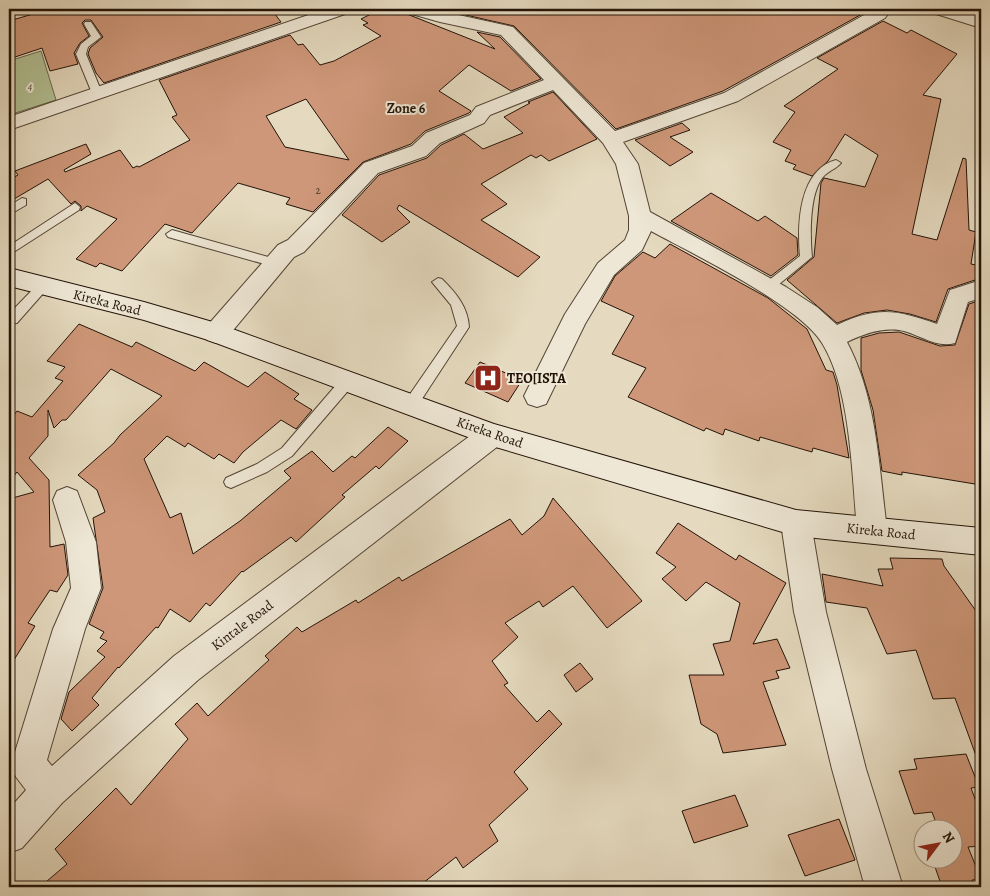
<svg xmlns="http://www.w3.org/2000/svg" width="990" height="896" viewBox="0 0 990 896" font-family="Alegreya,serif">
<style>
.green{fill:#b2c094;stroke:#6a694e}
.building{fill:#ce9779;stroke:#221207;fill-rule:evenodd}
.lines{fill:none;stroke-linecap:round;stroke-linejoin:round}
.service-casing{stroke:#534435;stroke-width:2}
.minor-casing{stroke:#534435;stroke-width:2}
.tertiary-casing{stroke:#534435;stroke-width:2}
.secondary-casing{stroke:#221207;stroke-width:2}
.service{fill:#eee7d5;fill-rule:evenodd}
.minor{fill:#eee7d5;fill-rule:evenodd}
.tertiary{fill:#eee7d5;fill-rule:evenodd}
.secondary{fill:#eee7d5;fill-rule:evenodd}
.labels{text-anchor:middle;stroke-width:4;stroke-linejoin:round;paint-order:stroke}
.far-park-label{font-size:11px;font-style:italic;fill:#544f38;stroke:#eee7d5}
.number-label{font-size:11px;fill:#4d3324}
.far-quarter-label{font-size:14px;font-weight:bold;fill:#221207;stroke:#eee7d5}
.street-label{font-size:14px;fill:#221207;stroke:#eee7d5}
.poi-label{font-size:14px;font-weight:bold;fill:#221207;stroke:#eee7d5;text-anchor:start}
</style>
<rect width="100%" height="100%" fill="#e5dabf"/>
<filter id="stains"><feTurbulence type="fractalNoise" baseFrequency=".004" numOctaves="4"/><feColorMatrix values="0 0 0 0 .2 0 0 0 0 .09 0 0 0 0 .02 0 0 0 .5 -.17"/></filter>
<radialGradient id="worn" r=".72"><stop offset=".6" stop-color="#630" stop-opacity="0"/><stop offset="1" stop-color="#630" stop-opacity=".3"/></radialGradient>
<!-- green -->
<path class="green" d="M41,51l15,49 -47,15v-54z"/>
<!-- building -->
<path class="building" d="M50,9h55l7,5 11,-5h57l4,5 14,-5h73l10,13 -177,61 -8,-10 -8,-19 2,-6 13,-11 -12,-17h-6l-3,3 7,13 -9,7 -6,10 4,11 -28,7 -8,-23 -33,11v-38z
M381,9h8l10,6 3,-3 93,37 -18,-17 23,5 41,42 -30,12 -42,-26 -30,26 32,20 -2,2 -44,18 -14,13 -48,18 -50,50 -27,-8 4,-6 -52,-15 -46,50 -27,-9 -43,47 -22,-8 -4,4 -20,-8 41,-40 -30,-13 -6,5v-5l-6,-5 -4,3 -23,-25 -39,23v-22l9,-5 -3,-4 71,-27 5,10 -27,16 1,2 55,-22 13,18 4,-2 2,1 51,-27 -18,-23 5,-2 -18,-35 131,-45 8,10 5,-1 17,21 14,-4 47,-25 -18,-11 5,-2 -7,-4zM306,99l43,61 -64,-13 -19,-31z
M453,9h391l18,5 -139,77 -107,38 -102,-103 -57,-13z
M883,21l24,12 4,-3 46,24 -34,41 18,4 -29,135 25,6 26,-82 3,1 3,71 7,2 -5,32 10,2v12l-33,11 -12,33 -26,-8 -23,-4 -23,3 -27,10 -50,-43 27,-23 7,-74 3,-5 41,9 13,-32 -33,-21 -17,27 -16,15 -19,-7 3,-4 -11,-4 6,-11 -18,-8 22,-30 -11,-6 54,-37 -21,-11z
M553,92l44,47 -48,22 -8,-6 -5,3 -5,-3 -50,29 26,20 -26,16 59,37 -22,20 -119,-72 -2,4 13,13 -28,20 -40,-27 37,-40 48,-17 14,-13 23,-11 19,15 40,-16 -19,-16 26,-14 -2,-1z
M682,123l8,7 -20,7 23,15 -23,14 -35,-26z
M711,193l47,28 7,-5 32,22 1,17 -27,21 -100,-55z
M670,244l98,54 39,31 19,41 7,2 4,13 12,73 -36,-10 -1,4 -52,-15 -1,4 -34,-12 -2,6 -17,-7 -2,3 -76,-34 18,-29 -34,-14 22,-38 -33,-15 14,-25 28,-24 12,6z
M981,300v185l-79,-13v3l-20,-4 -9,-61 -12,-40v-32l18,-5 20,-1 41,14 15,-1 14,-41z
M79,324l53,23 4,-5 59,29 9,-9 44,25 17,-15 34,22 -5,5 18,11 -16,19 -15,-9 -38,32 -9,11 -15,-9 -5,5 -26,-16 -3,4 -18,-11 -23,23 26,59 11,-5 12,41 47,-33 51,-43 -7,-7 28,-20 21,21 19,-16 3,2 33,-31 20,14 -29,28 -3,-3 -34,29 3,2 -49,45 -5,-5 -48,35 -1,-1 -32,35 -4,-3 -16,19 -20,-13 -12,19 -2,-1 -37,41 -1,-1 -26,31 7,7 -27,26 -11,-12 8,-27 36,-35 -8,-6 10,-10 -7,-3 4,-6 -15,-8 14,-36 -10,-70 12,-6 -8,-22 -19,-15 36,-32 6,-8 42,-39 -51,-27 -45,51h-4l-8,8 -6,-18v26l-19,22 20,22 1,67 14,-3 4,31 -11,17 -7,-2 -22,33 7,3 -26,42v-169l25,-7 -17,-20 -8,10v-61l8,-10 15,6 31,-36 -8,-3 10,-11 -18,-6z
M480,362l42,18 -14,22 -43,-19z
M553,498l89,103 -35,27 -34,-42 -30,21 -4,-6 -34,22 13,14 -26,24 16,22 -4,2 33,37 12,-12 13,14 -48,48 14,17 -39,36 9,16 -35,27 -7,-11 -38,30h-378l27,-23 -12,-15 61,-61 15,17 57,-66 -13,-15 22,-21 11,13 61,-56 -4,-4 32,-29 5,5 54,-32 2,3 41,-26 3,4 108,-62 12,16 22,-19z
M678,523l58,37 3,-5 47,28 -33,61 24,-5 13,29 -14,3 3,7 -16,4 23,63 -63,8 -6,-19 -16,-10 -12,-49h35l-11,-31 17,-3 10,-38 -34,-21 -20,19 -24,-22 14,-12 -20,-14z
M890,558l52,1 2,7 37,52v146h-2l-24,-66 -22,1 -17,-49 -29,4 -20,-46 -41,-6 -4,-28 61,12 -5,-17h15z
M580,663l13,16 -17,13 -12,-17z
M966,754l13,33 -8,1 10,27v31l-13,1 13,32 -9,1 2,7h-32l-8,-23 16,-2 -1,-4h3v-30h-14l-6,-16 -18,2 -15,-43 18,-2 -3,-10z
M735,795l13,31 -54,17 -12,-32z
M839,819l16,41 -50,16 -17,-41z"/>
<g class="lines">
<defs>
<path id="service" d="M85,22h6l10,15 -13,10 -2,7 16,39 -5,3 -5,-3 -16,-39 5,-10 10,-8 -7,-12z
M836,160l5,3c-5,6 -13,8 -18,14 -14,17 -13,59 -11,80l-40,33h-8l-2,-3 2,-3 36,-28c-3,-32 -1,-86 36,-96z
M22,198l4,1v6l-17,10v-9z
M75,203l5,4 -1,3 -70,45v-9z
M172,230l107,30 2,3 -6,4 -107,-30 -2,-3z
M438,278l4,1c14,14 26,28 27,48l-53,81h-10l-2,-4 2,-4 51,-74 -6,-21 -19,-23z
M43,282l6,4 -2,3 -30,34 -8,1v-10l30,-31z
M348,376l6,5 -1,4 -61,71 -25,16 -36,16 -5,-2 -2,-4 2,-4 31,-14 25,-16 61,-71z"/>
<path id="minor" d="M326,9h25l-3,4 -339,117v-13z
M405,9h26l82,18 102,104 109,-38 149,-83h12l3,4 -3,4 -147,83 -115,41 15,22 12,48 136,75 31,20 20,18c41,-19 59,-15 100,-1l13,-34 31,-10v18l-13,4 -13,41c-19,6 -37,-10 -56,-13 -19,-2 -35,4 -52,12 30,57 32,125 40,188l-5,9 -10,4 -10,-4 -5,-9c-5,-54 -6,-141 -35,-187 -23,-38 -129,-89 -171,-112l-9,19 -28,25 -29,49 -39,80 -9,3 -9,-3 -4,-8 41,-82 33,-51 27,-23 4,-10v-14l-13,-52 -13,-21 -50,-53 -63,25 -6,8 -44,20 -14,13 -48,17 -74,79 -10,5 -69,83 -9,3 -9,-3 -3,-7 3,-7 71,-81 10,-5 76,-77 48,-17 14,-13 44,-18 6,-8 68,-27 -43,-45 -61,-13 -32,-9z
M492,424l10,3 4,8 -4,8 -304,237 -136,123 -40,45 -13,5v-44l17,-19 -10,-13 -5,-12 42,-136 18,-41 -5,-46 -13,-42 4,-9 10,-4 10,4 19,51 5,46 -16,41 -38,131 5,6 122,-110 308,-229z
M796,510l10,4 5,9 15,89 40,157 37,118h-38l-33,-118 -38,-157 -13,-89 5,-9z"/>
<path id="tertiary" d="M930,9h26l25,8v11l-48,-15z"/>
<path id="secondary" d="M9,268l135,34 72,21 278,101 302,86 185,18v27l-185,-19 -304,-90 -284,-106 -64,-20 -135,-34z"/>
</defs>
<!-- service casing -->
<use href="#service" class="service-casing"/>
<!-- minor casing -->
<use href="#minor" class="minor-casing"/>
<!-- tertiary casing -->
<use href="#tertiary" class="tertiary-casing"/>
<!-- secondary casing -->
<use href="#secondary" class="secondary-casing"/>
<!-- service -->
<use href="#service" class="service"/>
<!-- minor -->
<use href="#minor" class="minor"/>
<!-- tertiary -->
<use href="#tertiary" class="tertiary"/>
<!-- secondary -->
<use href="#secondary" class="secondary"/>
</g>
<!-- icons -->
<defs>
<symbol id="hospital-square" viewBox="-11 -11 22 22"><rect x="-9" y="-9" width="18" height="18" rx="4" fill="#8f2418" stroke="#eee7d5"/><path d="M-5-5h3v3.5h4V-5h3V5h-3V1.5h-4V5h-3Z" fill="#fff"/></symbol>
</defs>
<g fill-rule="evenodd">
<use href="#hospital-square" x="472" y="362" width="32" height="32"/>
</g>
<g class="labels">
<!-- far-park labels -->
<g class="far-park-label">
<text x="30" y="90">4</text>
</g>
<!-- number labels -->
<g class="number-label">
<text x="318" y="194">2</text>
</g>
<!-- far-quarter labels -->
<g class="far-quarter-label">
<text x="406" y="113">Zone 6</text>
</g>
<!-- street labels -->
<g class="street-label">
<text transform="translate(107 302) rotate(14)" y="5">Kireka Road</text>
<text transform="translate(490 432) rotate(19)" y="5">Kireka Road</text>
<text transform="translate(881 531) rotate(6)" y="5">Kireka Road</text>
<text transform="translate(242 625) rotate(-37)" y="5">Kintale Road</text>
</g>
<!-- poi labels -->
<g class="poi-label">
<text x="507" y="383">TEO[ISTA</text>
</g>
</g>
<!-- margin -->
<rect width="990" height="896" fill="none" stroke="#e5dabf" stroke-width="30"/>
<rect x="10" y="10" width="970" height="876" fill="none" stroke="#221207" stroke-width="2.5"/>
<rect x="15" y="15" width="960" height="866" fill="none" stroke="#221207"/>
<!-- north arrow -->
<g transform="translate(938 844) rotate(58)"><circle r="24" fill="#eee7d5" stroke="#9c9283"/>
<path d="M0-4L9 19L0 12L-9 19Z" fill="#8f2418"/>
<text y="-8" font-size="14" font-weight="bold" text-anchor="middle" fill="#221207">N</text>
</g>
<rect width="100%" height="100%" filter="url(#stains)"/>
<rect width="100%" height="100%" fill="url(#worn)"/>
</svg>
